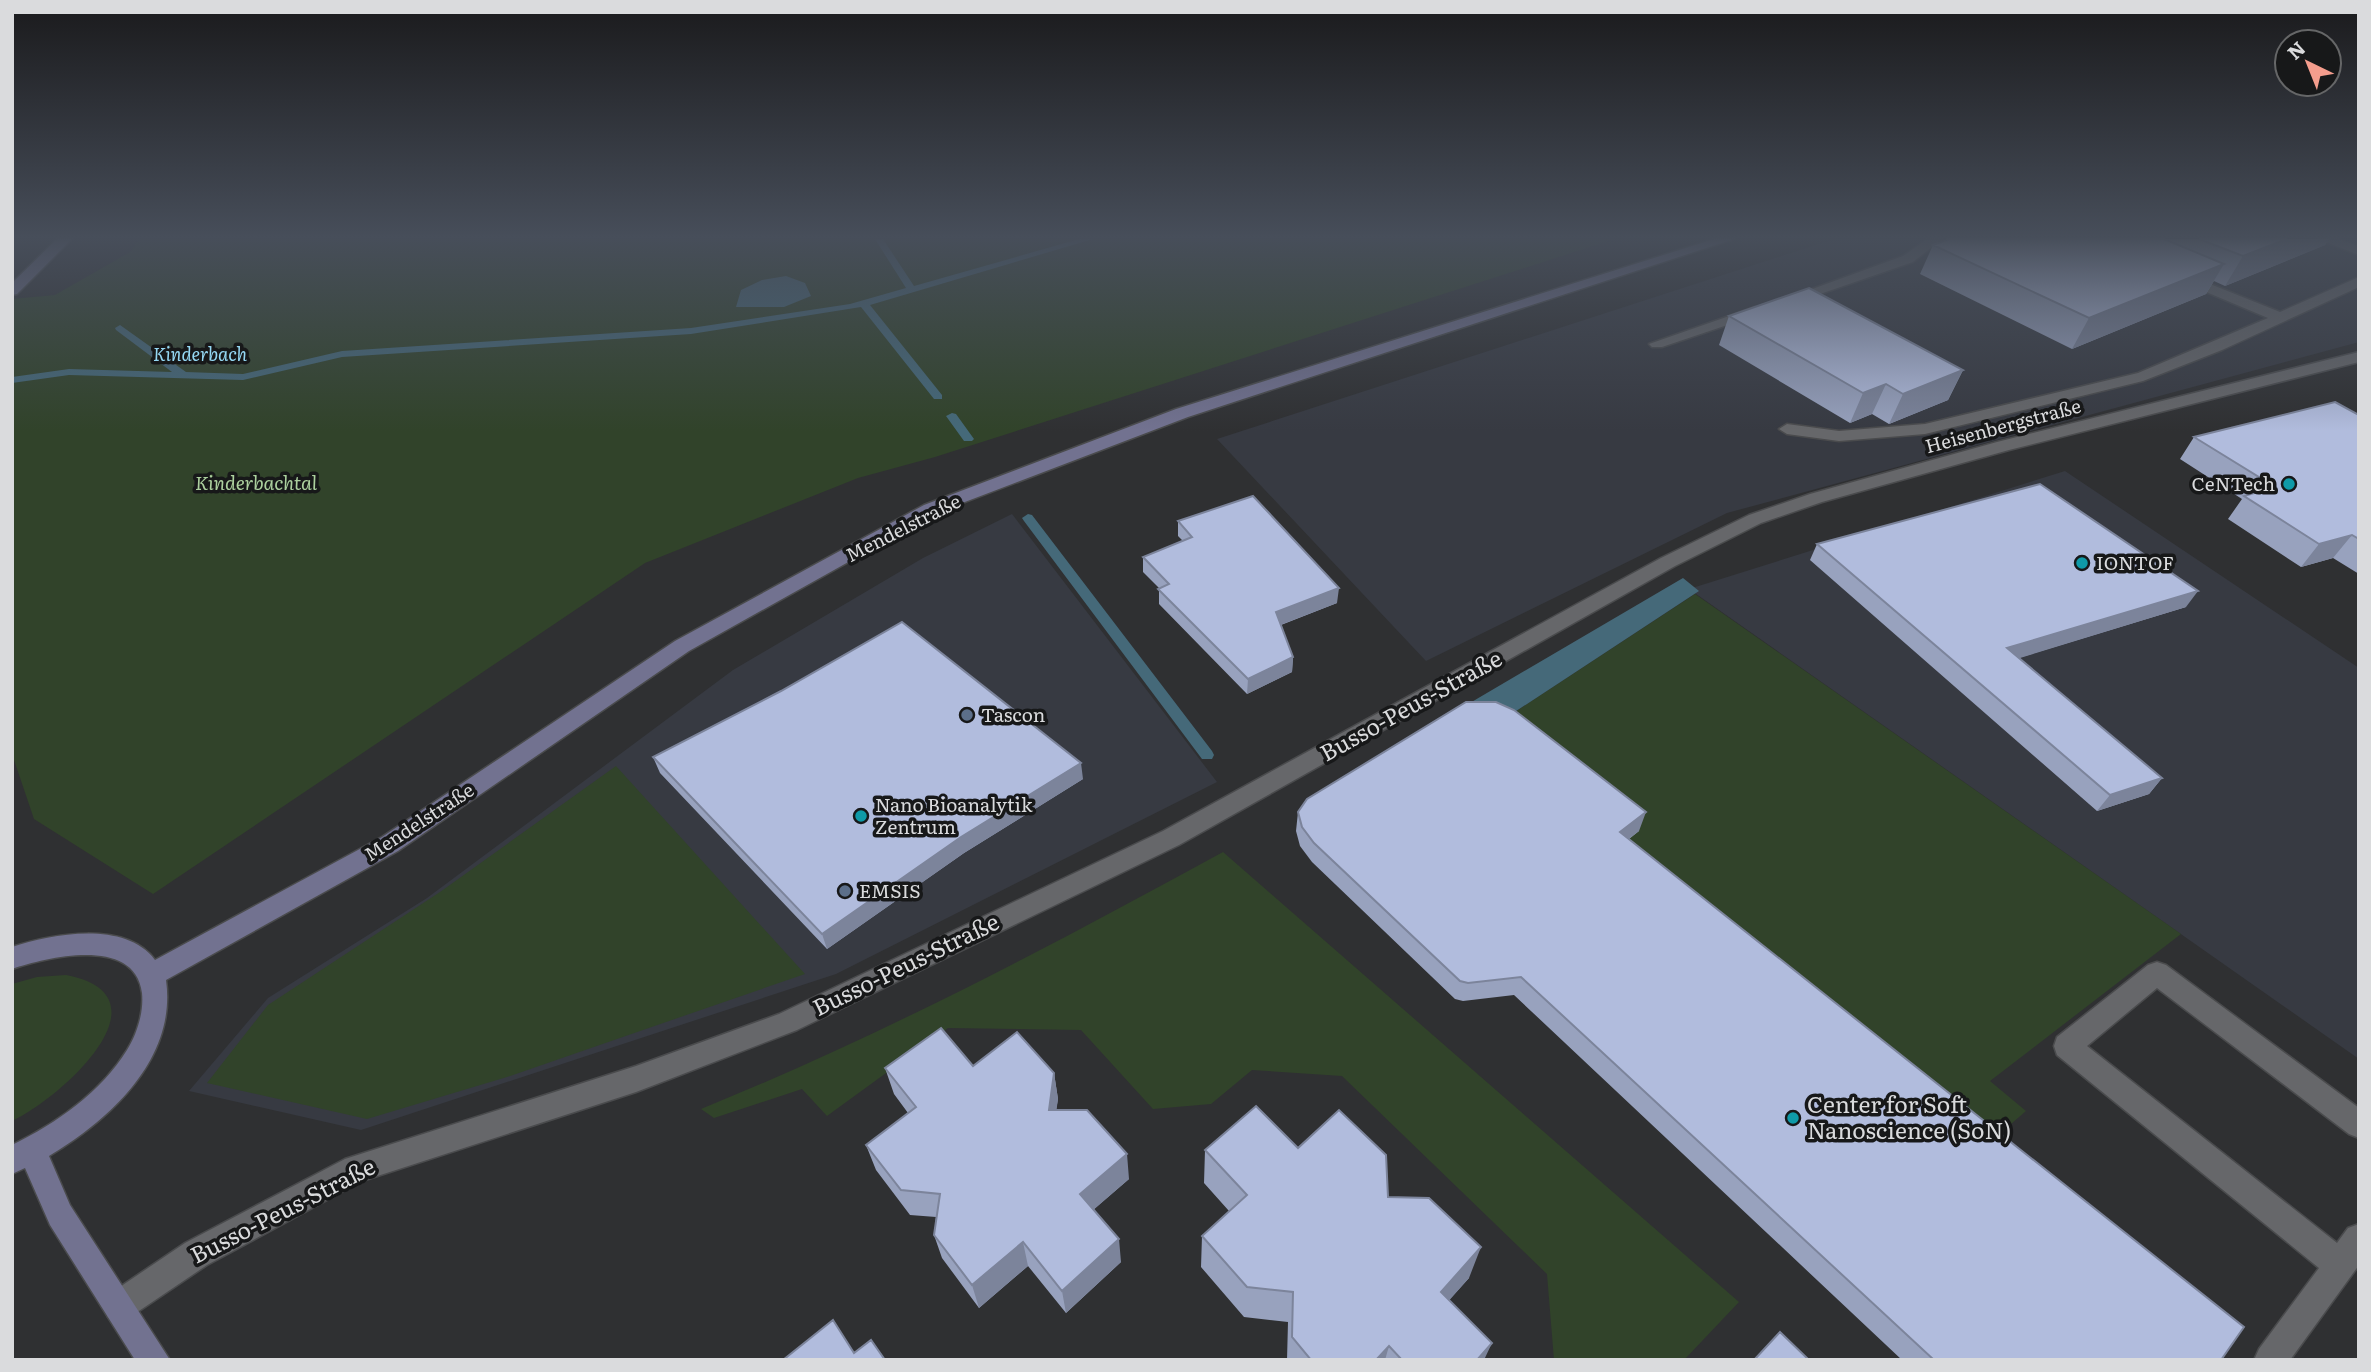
<svg xmlns="http://www.w3.org/2000/svg" width="2371" height="1372" viewBox="0 0 2371 1372" font-family="Literata,serif">
<style>
.built{fill:#373a42}
.green{fill:#31432a}
.water{fill:#456979}
.lines{fill:none;stroke-linecap:round;stroke-linejoin:round}
.stream{fill:#456979;fill-rule:evenodd}
.lane-casing{stroke:#4a4b4d;stroke-width:3}
.street-casing{stroke:#4a4b4d;stroke-width:3}
.secondary-casing{stroke:#4a4b4d;stroke-width:3}
.lane{fill:#66676a;fill-rule:evenodd}
.street{fill:#66676a;fill-rule:evenodd}
.secondary{fill:#727290;fill-rule:evenodd}
.wall{fill:#98a2be}
.shaded-wall{fill:#7c849b}
.building{fill:#b1bcdd;stroke:#7c849b;stroke-width:2}
.culture-dot{fill:#0f9aa8;stroke:#171819;stroke-width:2.5}
.service-dot{fill:#5c6f8a;stroke:#171819;stroke-width:2.5}
.labels{text-anchor:middle;stroke-width:7;stroke-linejoin:round;paint-order:stroke}
.far-water-label{font-size:18px;font-style:italic;fill:#95d8f4;stroke:#171819}
.street-label{font-size:19px;fill:#dadbdd;stroke:#171819}
.park-label{font-size:19px;font-style:italic;fill:#acd09e;stroke:#171819}
.poi-label{font-size:19px;fill:#dadbdd;stroke:#171819;text-anchor:start}
.near-street-label{font-size:23px;fill:#dadbdd;stroke:#171819}
.near-poi-label{font-size:23px;fill:#dadbdd;stroke:#171819;text-anchor:start}
</style>
<rect width="100%" height="100%" fill="#2f3032"/>
<!-- built -->
<path class="built" d="M1834,239h525v103l-632,171 -301,148 -209,-222z
M2065,471l294,197v391l-670,-470z
M1012,514l205,268 -381,192 -475,156 -172,-39 79,-93 159,-100 306,-228 190,-112z"/>
<!-- green -->
<path class="green" d="M139,239h1476l-680,218 -77,21 -213,85 -492,331 -119,-75 -22,-65v-455l43,-4 75,-43z
M1695,594l486,340 -191,147 36,30 -45,39 -368,-299 25,-20 -140,-108z
M616,766l189,208 -298,103 -140,42 -160,-36 61,-78 172,-113z
M1223,852l516,450 -55,58h-130l-7,-86 -205,-198 -90,-6 -41,34 -58,5 -72,-79 -133,-2 -121,88 -25,-27 -88,29 -13,-9c180,-73 352,-164 522,-257z
M66,975c109,21 -6,124 -54,146v-137l25,-7z"/>
<!-- water -->
<path class="water" d="M786,276l19,7 6,13 -27,11h-48l5,-17 21,-10z
M1683,578l16,13 -201,132 -40,-13z"/>
<g class="lines">
<!-- stream -->
<path class="stream" d="M875,239h8l31,47 165,-47h14l-223,66 72,90v4h-8l-73,-92 -170,27 -349,23 -99,23 -174,-5 -57,8v-6l57,-8 103,3 -56,-42 -1,-2 5,-3 66,47 57,2 99,-23 349,-23 159,-24 56,-16z
M952,413l4,1 18,25 -2,2h-8l-18,-25z
M1028,514l4,1 180,236 2,4 -2,4h-10l-178,-238 -2,-3z"/>
<defs>
<path id="lane" d="M1927,239h15l-29,23 -119,41h-10l-2,-3 121,-44z
M2318,239h19l22,7v9z
M2185,274l95,38 79,-35v10l-137,63 -79,31 -218,53 -86,7 -52,-7 -8,-5 8,-5 52,7 86,-7 213,-51 130,-55 -88,-37 -2,-3z
M1755,307l7,4 -2,3 -98,33h-10l-3,-3z
M2157,962l9,3 193,143v30l-10,-4 -192,-146 -70,58 250,197 11,-15 11,-4v41l-69,95h-36l5,-11 60,-81 -262,-213 -3,-9 3,-9 91,-72z"/>
<path id="street" d="M2359,352v10l-350,88 -187,52 -61,21 -86,43 -496,279 -382,185 -161,62 -274,89 -155,84 -77,52 -11,5 -11,-5 -5,-11 5,-11 77,-52 160,-84 291,-93 143,-52 384,-183 498,-273 88,-43 61,-21 187,-52z"/>
<path id="secondary" d="M57,239h15l-55,55 -5,1v-12z
M1714,239h20l-546,178 -252,96 -247,138 -291,200 -232,129c11,78 -55,139 -117,176l21,49 100,155h-35l-85,-135 -25,-57 -13,6v-29c45,-22 89,-53 115,-95 10,-16 17,-38 15,-57 -7,-57 -94,-36 -130,-24v-22c40,-13 113,-27 143,13l227,-123 293,-196 249,-136 252,-96z"/>
</defs>
<!-- lane casing -->
<use href="#lane" class="lane-casing"/>
<!-- street casing -->
<use href="#street" class="street-casing"/>
<!-- secondary casing -->
<use href="#secondary" class="secondary-casing"/>
<!-- lane -->
<use href="#lane" class="lane"/>
<!-- street -->
<use href="#street" class="street"/>
<!-- secondary -->
<use href="#secondary" class="secondary"/>
</g>
<!-- wall -->
<path class="wall" d="M1949,239h380l-4,6 -100,41 -11,-5 -8,13 -134,55 -152,-75 13,-29z
M1729,316l234,54 -15,30 -59,24 -17,-10 -22,9 -131,-78z
M2359,415v159l-26,-16 -32,9 -73,-48 14,-20 -62,-40 14,-22z
M1178,521l159,82 -56,22 12,32 -1,15 -45,22 -88,-90v-16l-16,-16v-15l40,-16 -5,-5z
M1817,544l369,63 -168,51 144,120 -13,16 -52,17 -287,-251z
M781,691l302,88 -119,74 -137,96 -167,-176 -7,-16z
M1298,812l341,19 -10,8 592,521h-319l-388,-365 -51,6 -8,-2 -143,-137 -12,-16 -4,-15z
M973,1066l81,7 4,26 -2,11 73,69 -35,30 27,53 -55,51 -38,-47 -49,42 -37,-50 -8,-23 2,-18 -26,-2 -34,-45 -10,-25 42,-32 -14,-19 -9,-26z
M1298,1148l90,49 81,81 -20,22 35,60h-197l1,-38 -44,-5 -43,-50 1,-31 27,-25 -25,-28 1,-33z"/>
<!-- shaded-wall -->
<path class="shaded-wall" d="M2287,239h42l-4,6 -100,41 18,-30z
M2224,264l-18,30 -134,55 17,-31z
M1963,370l-15,30 -59,24 14,-30z
M1886,384l-14,30 -22,9 13,-30z
M2352,535l-19,23 -32,9 18,-23z
M1339,588l-2,15 -62,24 1,-15z
M2198,591l-12,16 -189,58 10,-17z
M1293,657l-1,15 -45,22 1,-15z
M1081,763l2,16 -119,74 -137,96 -5,-15 139,-97z
M2162,778l-13,16 -52,17 13,-16z
M1646,812l-7,19 -26,20 7,-19z
M1054,1073l4,26 -5,36 -4,-25z
M1127,1154l2,25 -45,39 -4,-24z
M1119,1239l2,23 -55,51 -4,-22z
M1023,1242l5,24 -49,42 -7,-23z
M1481,1247l-12,31 -39,44 11,-30z
M1492,1343l-8,17h-7z
M1389,1346l-4,14h-9z"/>
<!-- building -->
<path class="building" d="M1949,239h215l60,25 -135,54 -156,-73z
M2199,239h88l-44,17z
M1809,288l154,82 -60,24 -17,-10 -23,9 -134,-77z
M2335,402l24,13v124l-7,-4 -33,9 -75,-48 31,-9 -81,-50z
M2040,484l158,107 -191,57 155,130 -52,17 -293,-251z
M1253,496l86,92 -63,24 17,45 -45,22 -90,-90 11,-5 -26,-27 49,-20 -14,-16z
M902,622l179,141 -120,74 -139,97 -169,-177 128,-66z
M1466,702h30l18,8 132,102 -26,20 624,495 -23,33h-287l-413,-383 -53,6 -8,-2 -146,-138 -12,-16 -4,-15 9,-13z
M941,1028l32,38 44,-34 37,41 -5,37h38l40,44 -47,40 39,45 -57,52 -39,-49 -51,43 -38,-50 6,-41 -39,-4 -35,-45 50,-38 -31,-39z
M1256,1106l42,42 41,-38 47,45 2,42 41,1 52,49 -40,45 51,51 -15,17h-75l-13,-14 -13,14h-65l-19,-23 1,-45 -46,-5 -45,-51 45,-41 -42,-45z
M833,1320l21,33 17,-13 14,20h-102z
M1780,1332l29,28h-55z"/>
<!-- sky -->
<linearGradient id="sky" x2="0" y2="1"><stop stop-color="#1a1a1c"/><stop offset="0.55" stop-color="#474e5a"/><stop offset="1" stop-color="#474e5a" stop-opacity="0"/></linearGradient>
<rect width="2371" height="431" fill="url(#sky)"/>
<!-- markers -->
<g class="culture-dot">
<circle cx="2289" cy="484" r="7"/>
<circle cx="2082" cy="563" r="7"/>
<circle cx="861" cy="816" r="7"/>
<circle cx="1793" cy="1118" r="7"/>
</g>
<g class="service-dot">
<circle cx="967" cy="715" r="7"/>
<circle cx="845" cy="891" r="7"/>
</g>
<g class="labels">
<!-- far-water labels -->
<g class="far-water-label">
<text x="200" y="361">Kinderbach</text>
</g>
<!-- street labels -->
<g class="street-label">
<text transform="translate(2003 426) rotate(-15)" y="7">Heisenbergstraße</text>
<text transform="translate(903 528) rotate(-27)" y="7">Mendelstraße</text>
<text transform="translate(419 822) rotate(-33)" y="7">Mendelstraße</text>
</g>
<!-- park labels -->
<g class="park-label">
<text x="256" y="490">Kinderbachtal</text>
</g>
<!-- poi labels -->
<g class="poi-label">
<text x="2275" y="491" text-anchor="end">CeNTech</text>
<text x="2096" y="570">IONTOF</text>
<text x="981" y="722">Tascon</text>
<text x="875" y="812">Nano Bioanalytik<tspan x="875" dy="22">Zentrum</tspan></text>
<text x="859" y="898">EMSIS</text>
</g>
<!-- near-street labels -->
<g class="near-street-label">
<text transform="translate(1411 706) rotate(-29)" y="8">Busso-Peus-Straße</text>
<text transform="translate(906 965) rotate(-26)" y="8">Busso-Peus-Straße</text>
<text transform="translate(283 1211) rotate(-27)" y="8">Busso-Peus-Straße</text>
</g>
<!-- near-poi labels -->
<g class="near-poi-label">
<text x="1807" y="1113">Center for Soft<tspan x="1807" dy="26">Nanoscience (SoN)</tspan></text>
</g>
</g>
<!-- border -->
<rect width="2371" height="1372" fill="none" stroke="#dadbdd" stroke-width="28"/>
<!-- north arrow -->
<g transform="translate(2308 63) rotate(317)"><circle r="33" fill="#171819" stroke="#656667" stroke-width="2"/>
<path d="M0-5L12 26L0 18L-12 26Z" fill="#f49d8d"/>
<text y="-10" font-size="19" font-weight="bold" text-anchor="middle" fill="#dadbdd">N</text>
</g>
</svg>
